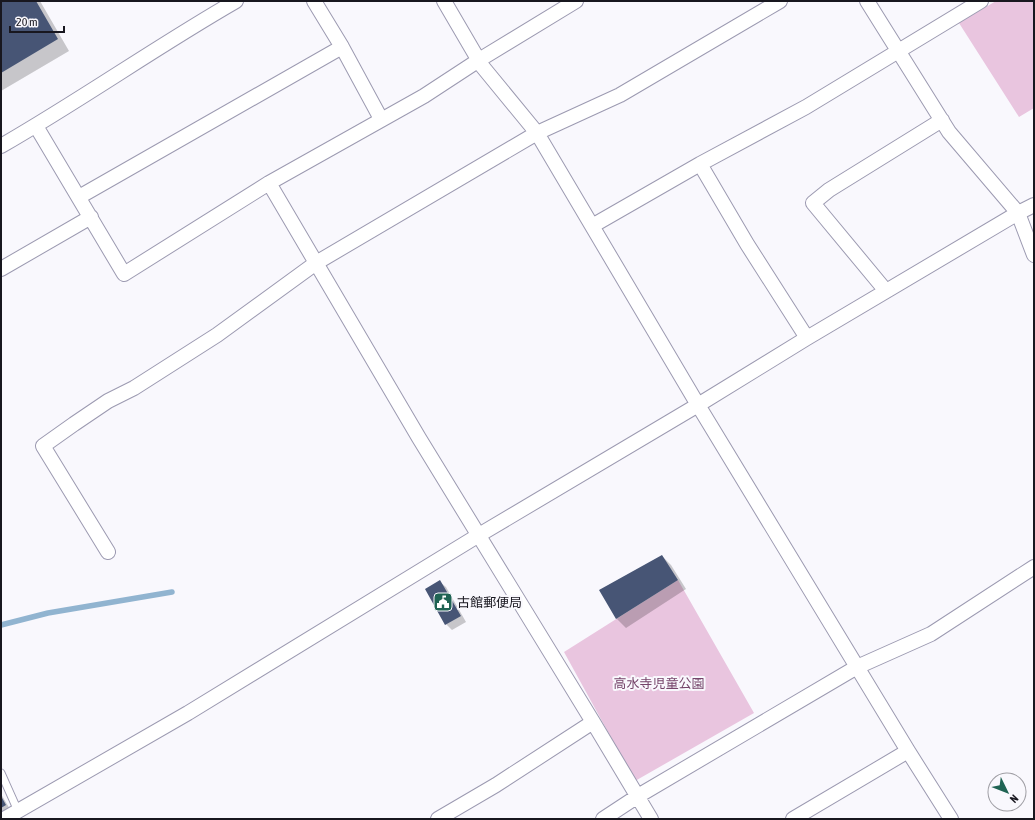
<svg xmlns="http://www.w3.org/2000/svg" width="1035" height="820" viewBox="0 0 1035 820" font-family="'Asap Condensed','Noto Sans JP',sans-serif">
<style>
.green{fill:#e9c5df}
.shadow{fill:#0003}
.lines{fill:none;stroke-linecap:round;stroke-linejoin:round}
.stream{stroke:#91b4d0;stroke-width:5.5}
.building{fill:#475575}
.lane-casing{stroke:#9c9ab1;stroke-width:9}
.street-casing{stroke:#9c9ab1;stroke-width:16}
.lane{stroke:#fff;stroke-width:7}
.street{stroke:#fff;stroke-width:14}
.labels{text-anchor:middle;stroke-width:4;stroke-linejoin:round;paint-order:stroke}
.poi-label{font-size:13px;fill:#18171f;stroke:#f9f8fd;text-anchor:start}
.park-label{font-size:13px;fill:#75446a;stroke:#f9f8fd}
</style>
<rect width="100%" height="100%" fill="#f9f8fd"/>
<!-- green -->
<path class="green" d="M996,1h38v107l-15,9 -60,-94z
M678,580l76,133 -119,68 -71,-129z"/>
<!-- shadow -->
<path class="shadow" d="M1,1h39l29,50 -68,40z
M662,556l9,9 15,24 -60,39 -9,-9 -17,-29z
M440,582l6,5 20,35 -14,8 -6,-6z
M1,794l10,17 -10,6z"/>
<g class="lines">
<!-- stream -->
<path class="stream" d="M1,625l47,-12 124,-21"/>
</g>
<!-- building -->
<path class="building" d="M1,1h35l22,38 -57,34z
M662,555l16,25 -62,39 -17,-29z
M440,580l21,36 -16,9 -20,-36z
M1,796l5,9 -5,3z"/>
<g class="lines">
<defs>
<path id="lane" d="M1,773l17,38"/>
<path id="street" d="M314,1l28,46 39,72
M444,1l38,65 55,67 161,272 210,346 43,68
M867,1l82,131 69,81 16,42
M36,126l88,148 145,-91 155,-87 55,-36 97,-59
M1,146c80,-46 155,-99 235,-145
M700,164l47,80 60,94
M269,183l150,255 174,284 58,97
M79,197l263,-150
M592,226l108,-62 106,-57 175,-106
M1,269l90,-52
M886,291l-73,-88 16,-13 113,-70
M108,552l-65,-106 31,-22 34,-23 26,-13 83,-53 99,-72 221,-130 83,-38 160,-94
M4,819l184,-106 291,-178 219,-130 109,-67 211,-125 16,-8
M438,819l58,-34 97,-63
M603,819l35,-23 219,-129 74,-33 103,-67
M793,819l115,-68"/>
</defs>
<!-- lane casing -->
<use href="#lane" class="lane-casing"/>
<!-- street casing -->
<use href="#street" class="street-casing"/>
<!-- lane -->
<use href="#lane" class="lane"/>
<!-- street -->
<use href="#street" class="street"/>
</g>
<!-- icons -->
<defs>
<symbol id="civic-square" viewBox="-11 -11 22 22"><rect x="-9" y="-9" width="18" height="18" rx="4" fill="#1f6353" stroke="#f9f8fd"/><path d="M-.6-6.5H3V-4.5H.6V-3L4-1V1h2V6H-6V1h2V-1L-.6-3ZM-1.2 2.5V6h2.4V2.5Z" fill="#fff"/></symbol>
</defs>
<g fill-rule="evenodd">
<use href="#civic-square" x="432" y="591" width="22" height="22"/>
</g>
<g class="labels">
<!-- poi labels -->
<g class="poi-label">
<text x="457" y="607">古館郵便局</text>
</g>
<!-- park labels -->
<g class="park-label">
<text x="659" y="688">高水寺児童公園</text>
</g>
</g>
<!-- border -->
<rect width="1035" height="820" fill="none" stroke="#18171f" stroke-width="4"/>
<!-- north arrow -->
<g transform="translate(1007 792) rotate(133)"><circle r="19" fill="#f9f8fd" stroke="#9f9ea4"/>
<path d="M0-3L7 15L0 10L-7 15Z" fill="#1f6353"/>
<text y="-6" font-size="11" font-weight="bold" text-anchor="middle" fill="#18171f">N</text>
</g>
<!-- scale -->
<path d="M10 26v6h54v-6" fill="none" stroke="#18171f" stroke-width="2"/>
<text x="16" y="26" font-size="12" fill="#18171f" stroke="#f9f8fd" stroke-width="3" paint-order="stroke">20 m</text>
</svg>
